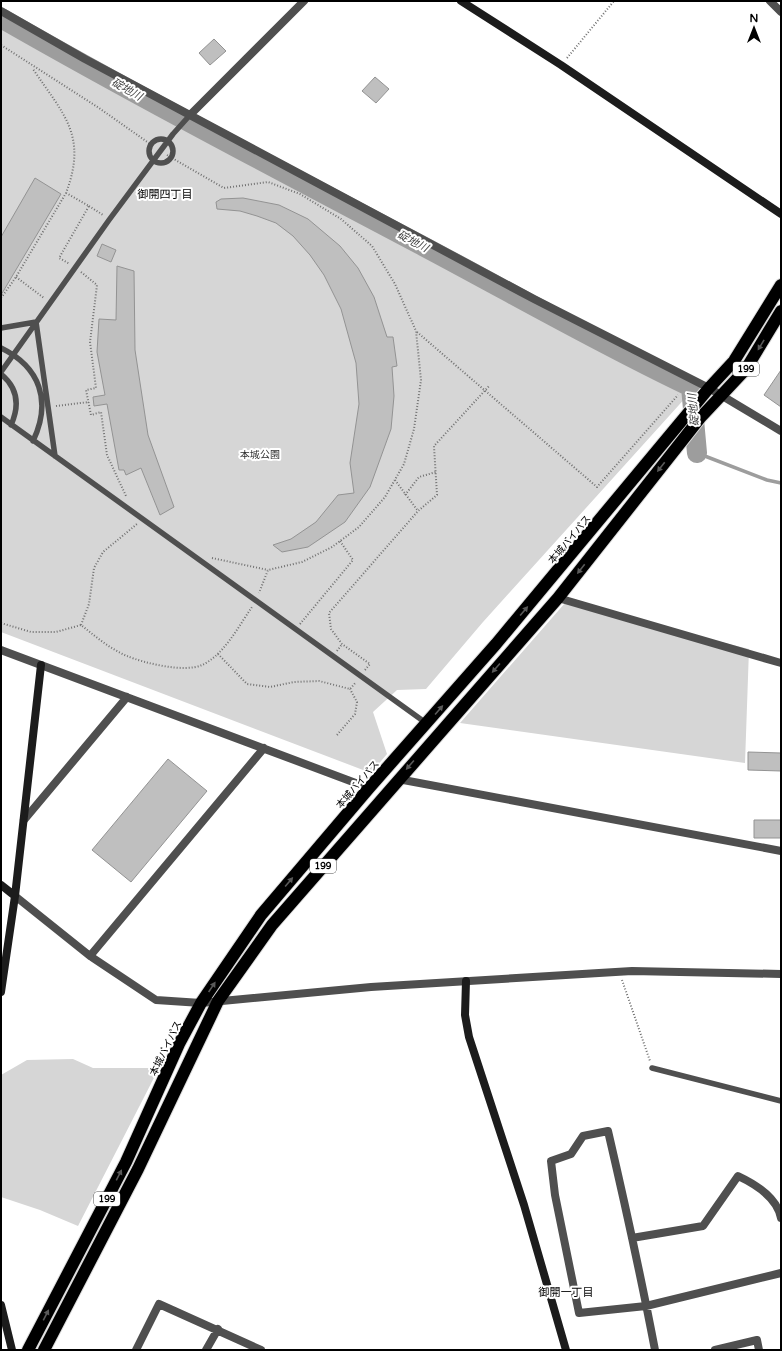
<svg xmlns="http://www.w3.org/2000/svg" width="782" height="1351" viewBox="0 0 782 1351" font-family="'Varela Round','Noto Sans JP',sans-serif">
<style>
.green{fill:#d6d6d6}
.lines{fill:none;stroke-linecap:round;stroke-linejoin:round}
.stream{stroke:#9d9d9d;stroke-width:3.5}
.river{stroke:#9d9d9d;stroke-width:20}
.building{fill:#bfbfbf;stroke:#939393}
.highway-casing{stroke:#dbdbdb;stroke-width:14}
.path{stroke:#717171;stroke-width:2;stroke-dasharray:1 2;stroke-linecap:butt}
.lane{stroke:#4f4f4f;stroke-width:5.5}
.street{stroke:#4f4f4f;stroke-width:8}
.secondary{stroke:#1c1c1c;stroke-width:8}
.highway{stroke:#000;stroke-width:12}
.oneway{fill:#595959}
.labels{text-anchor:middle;stroke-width:4;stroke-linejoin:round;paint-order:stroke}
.shield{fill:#fff;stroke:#4c4c4c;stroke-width:1}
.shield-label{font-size:9px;font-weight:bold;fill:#000}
.park-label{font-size:10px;fill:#2d2d2d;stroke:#fff}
.street-label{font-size:10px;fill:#000;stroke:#fff}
.water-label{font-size:11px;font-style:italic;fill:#3e3e3e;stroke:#fff}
.neighbourhood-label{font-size:11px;fill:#000;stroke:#fff}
</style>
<rect width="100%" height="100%" fill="#fff"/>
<!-- green -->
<path class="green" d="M1,20l185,104 498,264 4,7 -205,227 -57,67 -29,1 -24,22 14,42 -16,19 -370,-141z
M565,603l184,46 -4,114 -285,-40z
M73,1059l20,9h66l-81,158 -38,-16 -39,-13v-122l26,-15z"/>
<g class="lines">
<!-- stream -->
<path class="stream" d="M697,453l70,27 14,3"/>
<!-- river -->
<path class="river" d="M1,18c138,79 278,152 418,226 91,48 179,99 272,143l6,66"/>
</g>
<!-- building -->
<path class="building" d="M214,39l12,12 -16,14 -11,-12z
M375,77l14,12 -13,14 -14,-12z
M35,178l26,16 -60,101v-58z
M243,198l36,7 29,14 32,27 18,22 16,29 13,40h6l4,29 -5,1 2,29 -3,33 -21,58 -25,35 -37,25 -26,5 -9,-7 18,-6 25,-17 22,-27 16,-2 -4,-30 9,-59 -3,-41 -15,-54 -17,-34 -14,-20 -17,-19 -17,-13 -19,-7 -17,-5 -23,-2 -1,-7 5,-3z
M102,244l14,6 -5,12 -14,-6z
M117,266l17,5 1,79 13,85 26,72 -14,8 -19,-47 -15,7 -2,-5h-5l-12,-66 -13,2 -1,-9 12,-2 -8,-43 2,-33 17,1z
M781,370v37l-17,-12z
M748,752l33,1v18l-33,-1z
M168,759l39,32 -76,91 -39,-32z
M754,820h27v18h-27z"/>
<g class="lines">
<defs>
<path id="highway" d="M28,1350l98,-188 53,-118 22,-41 60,-88 108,-127 127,-144 213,-256 25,-27 47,-76
M44,1350l94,-181 80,-168 54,-76 286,-327 142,-180 46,-49 35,-58"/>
</defs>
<!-- highway casing -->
<use href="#highway" class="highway-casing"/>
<!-- path -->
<path class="path" d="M1,45l98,63 54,38
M567,58l47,-57
M167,155l57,33 44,-6 32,12 41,25 31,27 23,38 21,47 5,49 -7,49 -10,35 -19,33 -26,30 -27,20 -30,15 -34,8 -9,23
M66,193l23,13 -30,52 11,6
M89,206l14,9
M81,272l16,13 -7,57 6,46 -10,2 5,25 10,-3 6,43 19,41
M16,277l28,21
M1,298l15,-21 50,-84c22,-58 -3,-79 -33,-124
M417,332l180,155 81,-92
M56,406l33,-4
M395,480l23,31
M405,495l14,-18 17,-5
M212,558l56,12
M1,623l30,9h25l25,-7c14,11 29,24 46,31 17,7 57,17 75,9 22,-10 36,-38 50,-58
M300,624l53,-64 -13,-19
M81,625l8,-21 5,-36 9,-16 34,-28
M337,651l5,-7
M218,654l29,30 23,3 24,-5 25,-1 31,8 6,-7
M365,670l5,-6 -28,-20 -11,-15 -2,-16 89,-102 19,-16 -3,-49 56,-61
M337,735l18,-21 2,-12 -7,-13
M622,980l28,81"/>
<!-- lane -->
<path class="lane" d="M149 151a12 12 0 1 1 24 0a12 12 0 1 1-24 0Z
M1,328l35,-6 19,134
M1,348c39,19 51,53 32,93
M1,372l108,-152 64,-86 17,-19
M1,374c17,14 19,31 10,51
M1,417l425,306
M652,1068l129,33"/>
<!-- street -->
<path class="street" d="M770,1l11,11
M1,11l84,48 449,240 175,89 72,43
M190,115l114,-114
M558,598l223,65
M1,650l368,138
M398,779l383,72
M24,820l103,-123
M15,896l75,60 66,44 45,3 170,-16 261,-16 149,3
M90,956l174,-208
M632,1238l71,-12 35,-50c17,8 39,21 43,42
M136,1350l23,-46 102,46
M206,1350l12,-21
M655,1350c-14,-73 -30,-146 -47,-219l-25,5 -12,18 -20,7 4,34 24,118 67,-7 135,-33
M715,1350l42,-10 2,10"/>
<!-- secondary -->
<path class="secondary" d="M461,1l100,64 220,149
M1,885l14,11
M466,981l-1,34 4,22 55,168 42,145
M1,992l14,-96 26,-231
M1,1305l11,45"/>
<!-- highway -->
<use href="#highway" class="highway"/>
</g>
<!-- one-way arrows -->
<defs><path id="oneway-solid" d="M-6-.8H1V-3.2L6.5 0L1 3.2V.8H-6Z"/></defs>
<g class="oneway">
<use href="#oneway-solid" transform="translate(761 345) rotate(121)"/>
<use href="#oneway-solid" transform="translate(661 467) rotate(128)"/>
<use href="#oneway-solid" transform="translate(581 569) rotate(128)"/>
<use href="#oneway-solid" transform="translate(524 611) rotate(-50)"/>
<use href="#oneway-solid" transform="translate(496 668) rotate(131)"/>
<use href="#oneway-solid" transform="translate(439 710) rotate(-49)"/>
<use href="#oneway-solid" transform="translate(410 765) rotate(131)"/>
<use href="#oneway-solid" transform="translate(289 882) rotate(-50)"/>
<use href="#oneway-solid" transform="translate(212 987) rotate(-56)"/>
<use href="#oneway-solid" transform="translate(119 1175) rotate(-63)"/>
<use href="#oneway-solid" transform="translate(46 1315) rotate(-63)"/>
</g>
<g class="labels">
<!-- shield labels -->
<g class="shield">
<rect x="733" y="362" width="26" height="14" rx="3"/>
<rect x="310" y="859" width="26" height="14" rx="3"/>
<rect x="94" y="1192" width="26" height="14" rx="3"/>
</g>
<g class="shield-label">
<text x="746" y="372">199</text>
<text x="323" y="869">199</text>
<text x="107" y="1202">199</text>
</g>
<!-- park labels -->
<g class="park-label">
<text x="260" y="458">本城公園</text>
</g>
<!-- street labels -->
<g class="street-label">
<text transform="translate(569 539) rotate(-50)" y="4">本城バイパス</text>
<text transform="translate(357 784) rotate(-49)" y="4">本城バイパス</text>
<text transform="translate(165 1048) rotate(-64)" y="4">本城バイパス</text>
</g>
<!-- water labels -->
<g class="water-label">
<text transform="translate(127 89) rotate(29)" y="4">碇地川</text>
<text transform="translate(413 241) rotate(28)" y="4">碇地川</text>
<text transform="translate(693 410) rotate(-95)" y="4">碇地川</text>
</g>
<!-- neighbourhood labels -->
<g class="neighbourhood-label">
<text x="165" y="198">御開四丁目</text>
<text x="566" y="1296">御開一丁目</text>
</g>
</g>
<!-- border -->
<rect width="782" height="1351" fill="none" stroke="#000000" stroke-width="4"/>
<!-- north arrow -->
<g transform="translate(754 28)" stroke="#ffffff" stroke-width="3" paint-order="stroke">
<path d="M0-3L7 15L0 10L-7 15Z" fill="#000000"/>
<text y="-6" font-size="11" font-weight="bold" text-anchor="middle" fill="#000000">N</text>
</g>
</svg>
